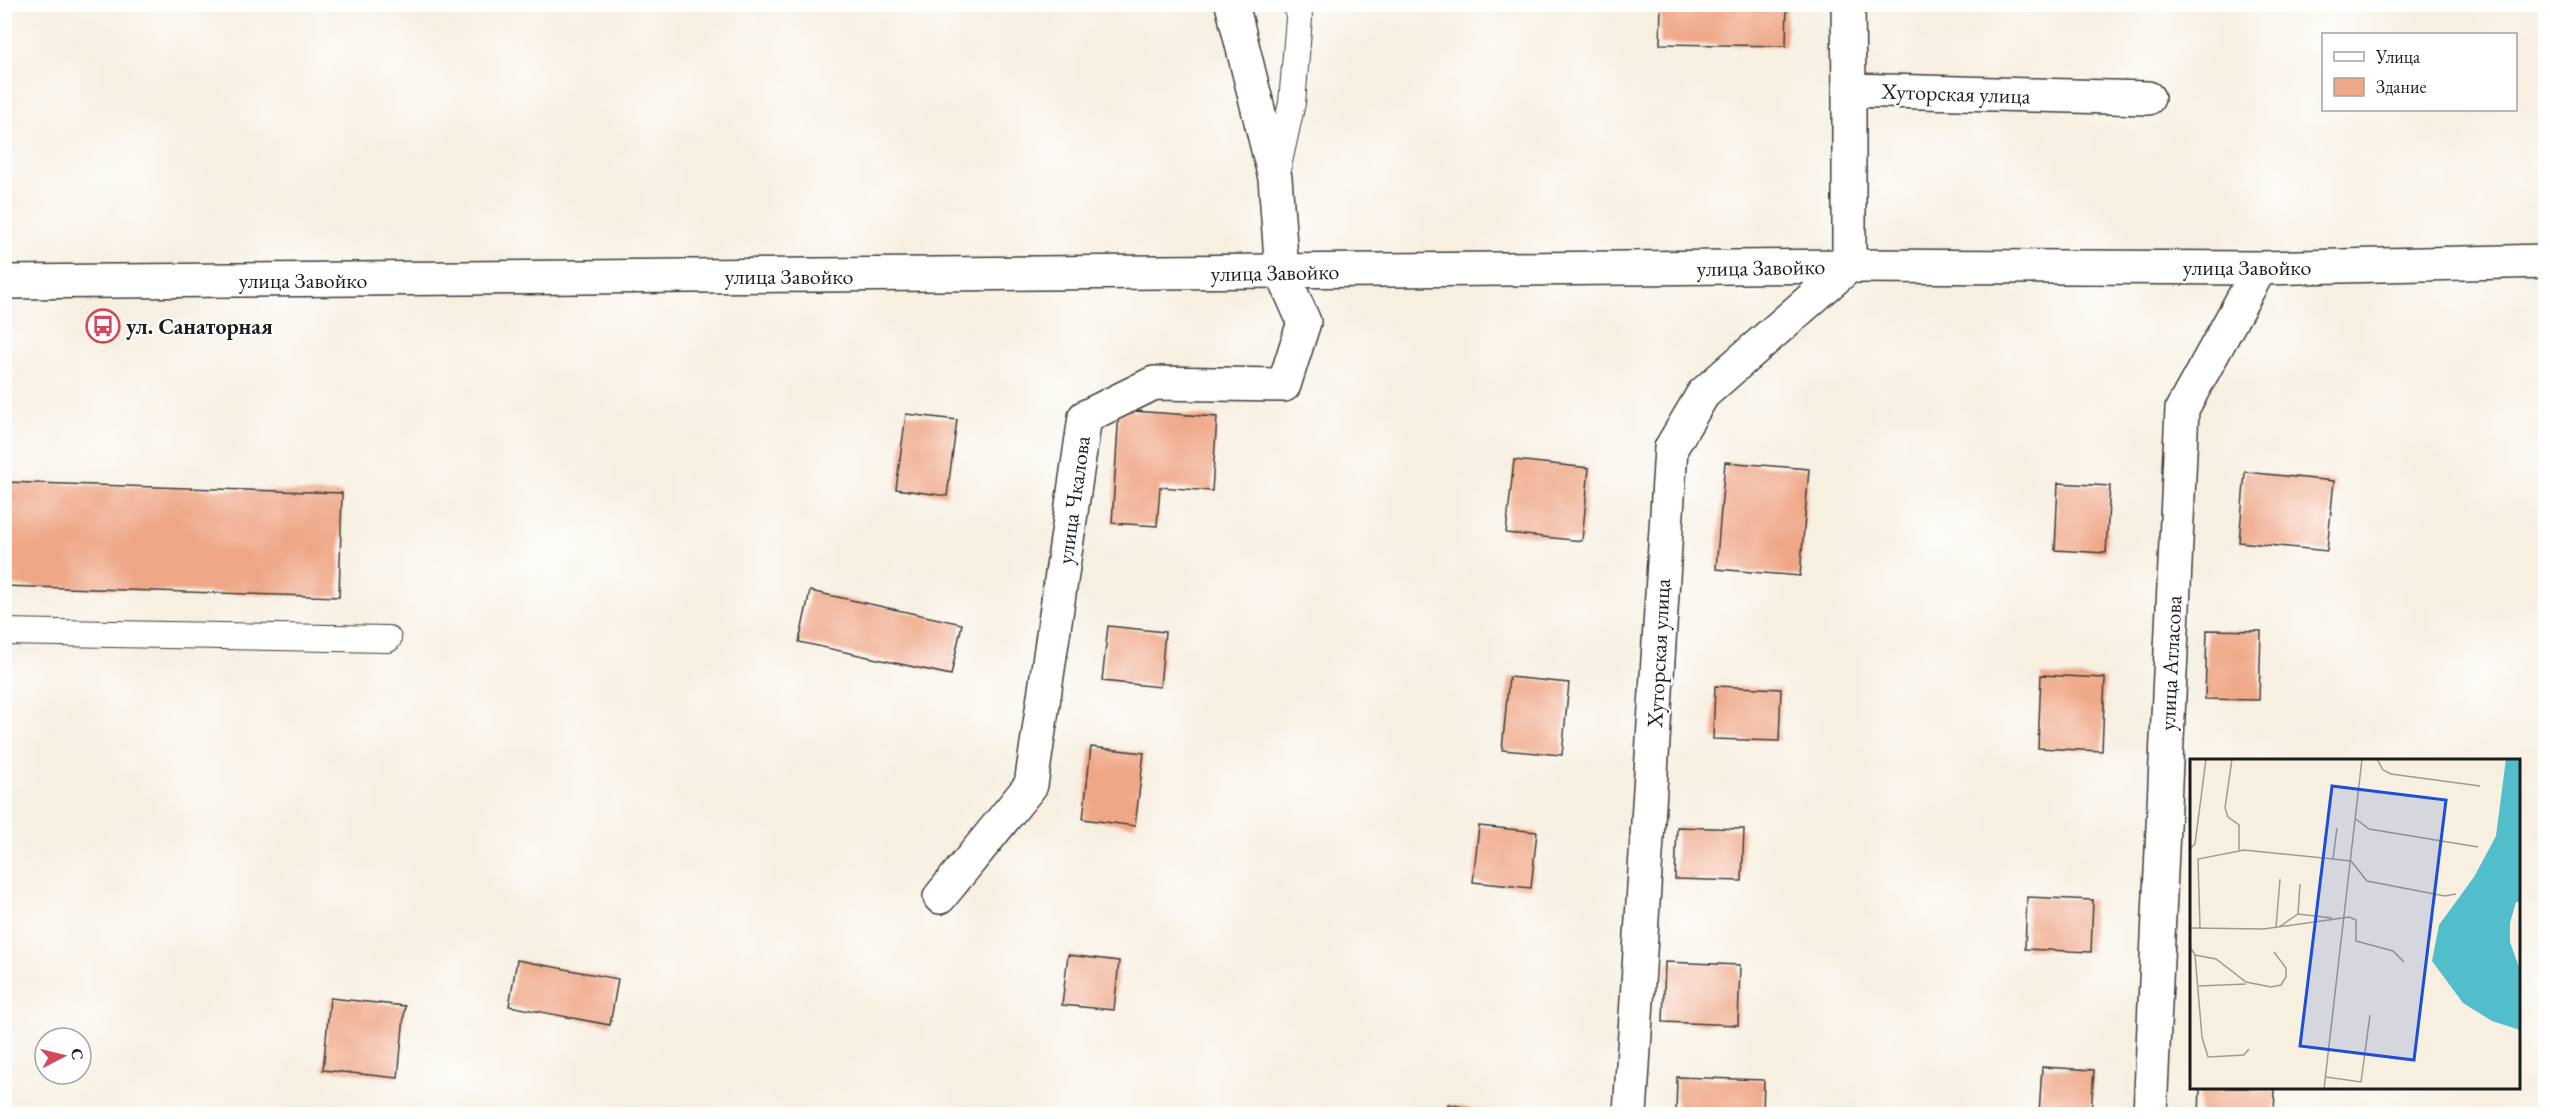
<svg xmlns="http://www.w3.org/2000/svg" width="2550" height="1119" viewBox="0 0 2550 1119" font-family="'EB Garamond',serif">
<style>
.building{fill:#efa787}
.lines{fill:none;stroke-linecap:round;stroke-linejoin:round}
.service-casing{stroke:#3d3c39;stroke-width:28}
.minor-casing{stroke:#3d3c39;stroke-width:36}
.secondary-casing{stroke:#3d3c39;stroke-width:36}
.service{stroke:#fff;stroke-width:26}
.minor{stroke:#fff;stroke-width:33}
.secondary{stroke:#fff;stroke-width:33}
.labels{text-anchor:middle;stroke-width:4.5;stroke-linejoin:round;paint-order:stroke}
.street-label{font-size:22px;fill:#1c1c1c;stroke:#fff}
.poi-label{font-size:22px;font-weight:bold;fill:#1c1c1c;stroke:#fff;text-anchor:start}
.inset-road{fill:none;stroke:#9f9b92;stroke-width:1.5}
.view{fill:#1d4ed8;fill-opacity:0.15;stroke:#1d4ed8;stroke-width:3}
.inset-edge{fill:none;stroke:#1c1c1c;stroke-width:3}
</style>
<rect width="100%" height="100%" fill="#fff"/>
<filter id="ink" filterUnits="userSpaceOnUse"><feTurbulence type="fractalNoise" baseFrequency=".0167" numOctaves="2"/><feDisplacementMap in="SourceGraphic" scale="12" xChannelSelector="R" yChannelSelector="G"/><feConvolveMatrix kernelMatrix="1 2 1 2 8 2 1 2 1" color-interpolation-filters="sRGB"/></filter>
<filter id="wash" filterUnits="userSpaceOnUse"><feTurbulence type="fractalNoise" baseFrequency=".008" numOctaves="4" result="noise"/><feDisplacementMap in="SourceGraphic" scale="24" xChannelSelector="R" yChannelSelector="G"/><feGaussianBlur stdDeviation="1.35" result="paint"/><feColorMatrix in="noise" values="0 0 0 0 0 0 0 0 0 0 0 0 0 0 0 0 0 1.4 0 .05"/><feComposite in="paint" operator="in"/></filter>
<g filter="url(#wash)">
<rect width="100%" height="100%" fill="#f7efe0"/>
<g id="blocks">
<!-- building -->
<path class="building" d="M1661,4h126l-1,42 -126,-2z
M1119,410l98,7 -5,74 -52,-4 -3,39 -45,-3z
M906,414l51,6 -10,76 -51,-7z
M1514,460l75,8 -7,73 -76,-8z
M1725,462l84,7 -9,107 -84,-7z
M2245,472l89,9 -7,70 -88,-9z
M4,482l338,11 -3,104 -335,-11z
M2058,483l52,3 -4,67 -51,-3z
M810,591l152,33 -11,51 -152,-33z
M1108,626l57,6 -5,55 -58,-6z
M2207,630l54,1 -2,69 -54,-1z
M2041,675l64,3 -3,73 -64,-3z
M1509,677l60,6 -7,72 -60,-5z
M1715,686l66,3 -2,52 -66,-2z
M1091,747l53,6 -9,73 -52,-7z
M1479,826l58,6 -6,56 -58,-6z
M1677,827l67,2 -2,52 -67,-2z
M2027,897l66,3 -2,52 -66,-3z
M1068,955l51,6 -5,49 -52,-5z
M517,960l101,19 -8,46 -101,-19z
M1665,962l75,3 -2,60 -75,-3z
M330,998l75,8 -7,72 -75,-8z
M2042,1067l52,3 -3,44h-52z
M1677,1077l87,3 -1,34h-87z
M2200,1088h75l-1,26h-75z
M1448,1104l45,9v1h-47z"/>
</g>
</g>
<g filter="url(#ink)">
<use href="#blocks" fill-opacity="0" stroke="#3d3c39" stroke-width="1.5"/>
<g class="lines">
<defs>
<path id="service" d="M1276,175l16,-72 7,-85 -1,-14
M4,632l384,7"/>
<path id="minor" d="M1848,4l1,86 299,8
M940,897l91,-112 54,-368 69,-34 130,2 20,-63 -22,-50 -7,-94 -43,-174
M1630,1114l41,-666 32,-54 146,-128v-176
M2150,1114l32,-705 78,-141"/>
<path id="secondary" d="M4,282l1845,-16 411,2 286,-7"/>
</defs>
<!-- service casing -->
<use href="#service" class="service-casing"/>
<!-- minor casing -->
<use href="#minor" class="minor-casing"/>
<!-- secondary casing -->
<use href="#secondary" class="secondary-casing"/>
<!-- service -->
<use href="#service" class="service"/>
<!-- minor -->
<use href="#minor" class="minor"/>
<!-- secondary -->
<use href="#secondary" class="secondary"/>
</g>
</g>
<!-- icons -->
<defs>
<symbol id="bus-ring" viewBox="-11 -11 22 22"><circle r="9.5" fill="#fff" stroke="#d1495b" stroke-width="1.5"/><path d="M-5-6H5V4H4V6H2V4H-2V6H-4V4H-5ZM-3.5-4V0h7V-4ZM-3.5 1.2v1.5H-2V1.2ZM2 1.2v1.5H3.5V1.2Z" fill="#d1495b"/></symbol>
</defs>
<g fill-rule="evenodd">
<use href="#bus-ring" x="84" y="307" width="38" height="38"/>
</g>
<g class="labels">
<!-- street labels -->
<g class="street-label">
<text transform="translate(1956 93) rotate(2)" y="8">Хуторская улица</text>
<text transform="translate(1761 267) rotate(-1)" y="8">улица Завойко</text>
<text x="2247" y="275">улица Завойко</text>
<text transform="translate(1275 272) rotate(-1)" y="8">улица Завойко</text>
<text x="789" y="284">улица Завойко</text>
<text x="303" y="288">улица Завойко</text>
<text transform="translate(1073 500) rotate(-82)" y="8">улица Чкалова</text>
<text transform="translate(1658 653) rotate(-87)" y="8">Хуторская улица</text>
<text transform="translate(2170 663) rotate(-87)" y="8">улица Атласова</text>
</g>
<!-- poi labels -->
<g class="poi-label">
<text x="126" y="334">ул. Санаторная</text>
</g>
</g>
<!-- overview -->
<g transform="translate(2190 759)">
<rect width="330" height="330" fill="#f7efe0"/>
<path d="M316,0h14v143h-4l-6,21v19l10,28v60l-28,-9 -29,-18 -31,-42 7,-36 35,-48 22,-41z" fill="#52becb"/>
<path class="inset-road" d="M42,0l-7,49 3,9 11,8v25M187,0l6,11 8,4 89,12M166,60l13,10 109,18M0,90l5,-5 11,-85M143,100l18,2 16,20 78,15 11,-2M108,155l2,-30M86,168l4,-48M89,168l19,-13 34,4M0,169l74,1 85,-12 7,3v21l37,10 11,11M10,169l-2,-69 46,-9 89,9 4,-31M0,188l5,8 21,4 30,23 25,5 10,-2 5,-8v-9l-12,-16M5,196l7,82 6,20 36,-2 5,-6M9,227l47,-2M136,318l35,5 9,-67M134,330l38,-330"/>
<path class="view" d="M142,27l114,14 -32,260 -114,-14z"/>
<rect width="330" height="330" class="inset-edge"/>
</g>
<!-- margin -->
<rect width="2550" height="1119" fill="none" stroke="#fff" stroke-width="24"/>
<!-- legend -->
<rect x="2322" y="33" width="195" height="78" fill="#ffffff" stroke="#a4a4a4" stroke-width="1.5"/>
<rect x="2334" y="52" width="30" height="9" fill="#ffffff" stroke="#a4a4a4" stroke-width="1.5"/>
<text x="2376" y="63" font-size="18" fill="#1c1c1c">Улица</text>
<rect x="2334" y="78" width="30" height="18" fill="#efa787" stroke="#a4a4a4" stroke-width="1.5"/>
<text x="2376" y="93" font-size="18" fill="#1c1c1c">Здание</text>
<!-- north arrow -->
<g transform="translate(63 1056) rotate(83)"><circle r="28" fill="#ffffff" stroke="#a4a4a4" stroke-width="1.5"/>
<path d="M0-4.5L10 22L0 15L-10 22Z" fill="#d1495b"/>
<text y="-9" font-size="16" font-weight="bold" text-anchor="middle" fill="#1c1c1c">С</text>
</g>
</svg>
